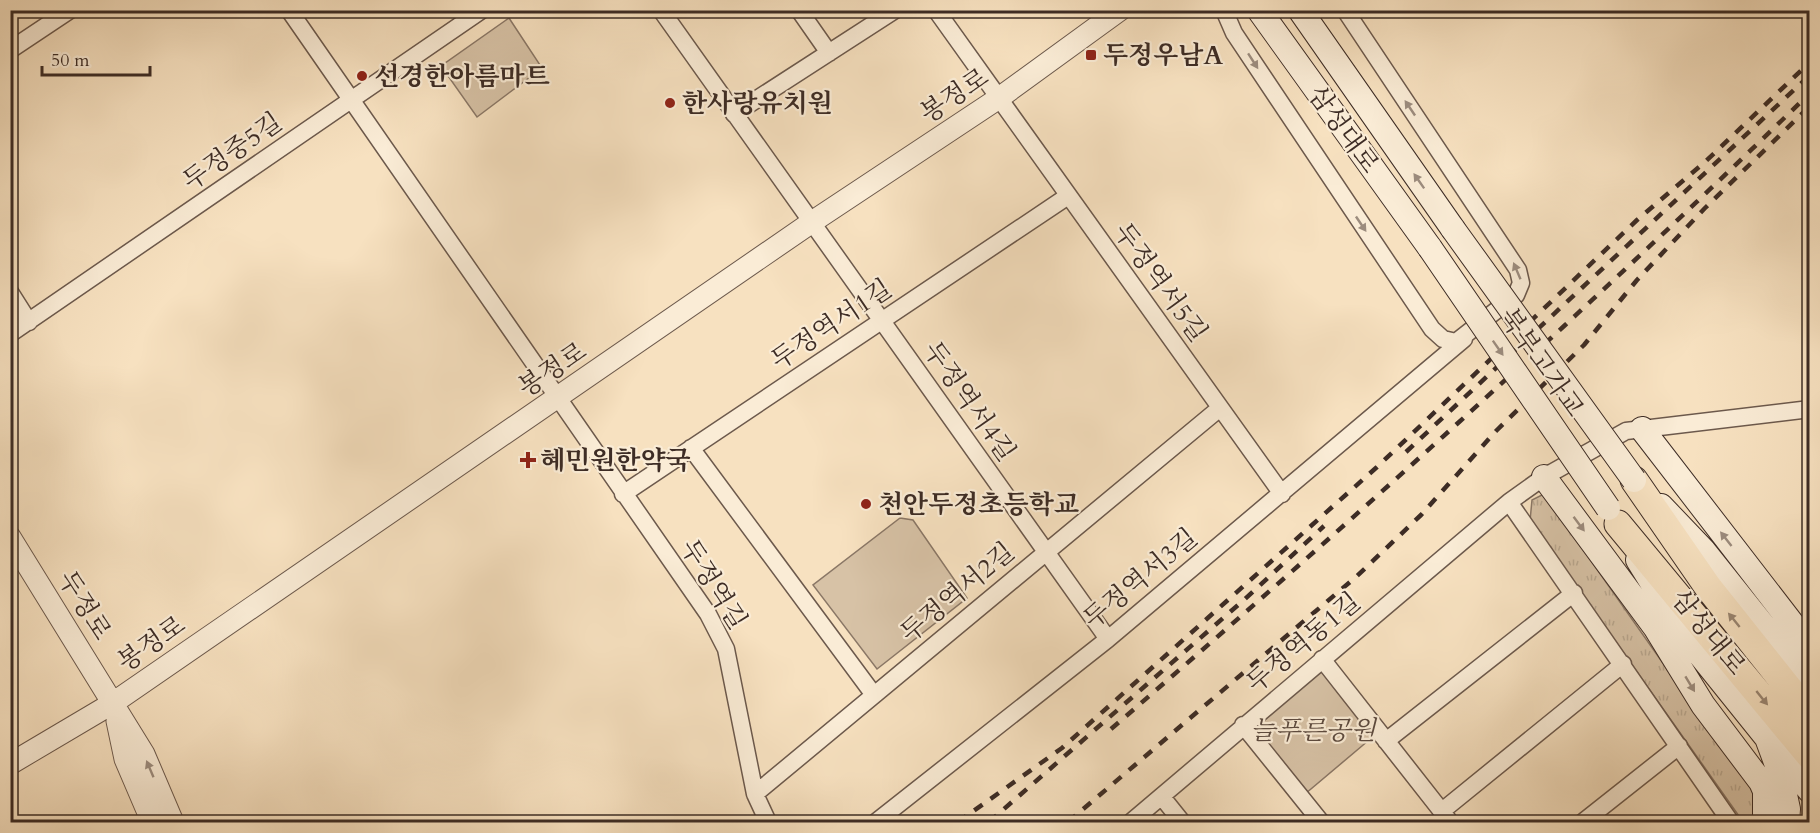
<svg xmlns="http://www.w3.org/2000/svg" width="1820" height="833" viewBox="0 0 1820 833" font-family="Cardo,'Noto Serif KR',serif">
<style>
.grass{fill:url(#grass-tufts);stroke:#8a7766;stroke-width:1.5}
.park{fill:#d7c2a6;stroke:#8a7766;stroke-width:1.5}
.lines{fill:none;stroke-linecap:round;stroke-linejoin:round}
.minor-casing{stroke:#6c594c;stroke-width:19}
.tertiary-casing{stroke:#6c594c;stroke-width:23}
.secondary-casing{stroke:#3d2c25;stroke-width:26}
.trunk-casing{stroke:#3d2c25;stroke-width:29}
.minor{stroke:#faecd6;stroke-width:16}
.tertiary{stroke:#faecd6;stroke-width:21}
.secondary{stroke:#faecd6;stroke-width:24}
.trunk{stroke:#f7e1c0;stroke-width:27}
.rail{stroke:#3d2c25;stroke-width:4.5;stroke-dasharray:10 10;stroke-linecap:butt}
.secondary-bridge-casing{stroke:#3d2c25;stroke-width:26;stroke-linecap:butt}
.secondary-bridge{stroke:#faecd6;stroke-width:24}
.oneway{fill:#9c8c7e}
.oneway2{fill:#9a8672}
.poi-dot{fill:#8f2418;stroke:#faecd6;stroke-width:2}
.labels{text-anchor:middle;stroke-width:4.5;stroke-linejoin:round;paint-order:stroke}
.poi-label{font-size:26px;font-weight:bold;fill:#3d2c25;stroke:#faecd6;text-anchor:start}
.street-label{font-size:26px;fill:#3d2c25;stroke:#faecd6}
.park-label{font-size:26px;font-style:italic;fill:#5c4a3f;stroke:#faecd6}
</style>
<defs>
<pattern id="grass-tufts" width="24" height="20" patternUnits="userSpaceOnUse" patternTransform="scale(1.5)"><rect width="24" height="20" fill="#d7c2a6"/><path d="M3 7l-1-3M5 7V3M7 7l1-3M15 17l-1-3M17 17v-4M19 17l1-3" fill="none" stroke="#b9a78f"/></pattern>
</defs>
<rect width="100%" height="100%" fill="#f7e1c0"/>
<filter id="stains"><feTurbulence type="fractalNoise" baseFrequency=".00333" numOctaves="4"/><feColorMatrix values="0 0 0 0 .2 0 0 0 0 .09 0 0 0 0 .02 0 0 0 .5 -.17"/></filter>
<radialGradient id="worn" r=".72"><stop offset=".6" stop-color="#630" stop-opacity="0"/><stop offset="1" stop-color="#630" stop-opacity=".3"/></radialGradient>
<!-- grass -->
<path class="grass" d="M1544,494l213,303 -1,25h-16l-1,-6 -209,-295 2,-21z"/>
<!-- park -->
<path class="park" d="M509,18l33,50 -65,49 -36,-51z
M900,518l13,2 54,78 -90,71 -64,-84z
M1322,666l53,69 -70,59 -55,-68z"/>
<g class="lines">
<defs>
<path id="minor" d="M289,10l419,604 18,35 29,145 13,28
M661,10l447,629
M799,10l30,43
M936,10l346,484
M1224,10l10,23 198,296 11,10 13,3 60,-47 5,-12 -3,-13 -173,-260
M10,50l60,-40
M734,114l161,-104
M10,292l19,30
M10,334l472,-324
M691,448l183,247
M623,494l445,-298
M1509,502l221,319 -2,1
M1322,659l128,163
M1243,725l78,97
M1386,741l188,-148
M755,794l465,-386
M1162,797l20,25
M1442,811l181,-147
M876,822l232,-183 356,-300
M1131,822l378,-320 35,-25 82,-46 184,-22
M1583,822l96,-76"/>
<path id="tertiary" d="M10,537l134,217 29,68
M117,721l8,38 27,63
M10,764l103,-61 699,-481 187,-124 121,-88"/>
<path id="secondary" d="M1259,10l171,238
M1300,10l153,219
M1642,429l155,201 13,24
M1544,477l111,150 48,78 58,77 4,9v31
M1661,506l42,44 107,134
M1638,560l47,76 82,102 14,38 7,33 -1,13
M1778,752l32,39"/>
<path id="trunk" d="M1634,480l74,107 102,128
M1618,524l192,232"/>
</defs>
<!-- minor casing -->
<use href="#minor" class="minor-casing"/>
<!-- tertiary casing -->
<use href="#tertiary" class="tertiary-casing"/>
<!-- secondary casing -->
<use href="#secondary" class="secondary-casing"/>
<!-- trunk casing -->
<use href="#trunk" class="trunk-casing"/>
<!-- minor -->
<use href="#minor" class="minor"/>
<!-- tertiary -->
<use href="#tertiary" class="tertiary"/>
<!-- secondary -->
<use href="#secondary" class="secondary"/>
<!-- trunk -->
<use href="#trunk" class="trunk"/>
<!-- rail -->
<path class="rail" d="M1406,452l404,-377
M1111,729c238,-205 473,-416 699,-636
M958,822l104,-74 315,-281 260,-247 69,-59 104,-99
M989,822l256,-223 79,-73
M1068,822l289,-246 64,-61 75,-84 88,-86 53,-65 68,-72 105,-102"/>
<defs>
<path id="secondary-bridge" d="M1453,229l181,251
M1430,248l178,260"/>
</defs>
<!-- secondary-bridge casing -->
<use href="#secondary-bridge" class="secondary-bridge-casing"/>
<!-- secondary-bridge -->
<use href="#secondary-bridge" class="secondary-bridge"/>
</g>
<!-- one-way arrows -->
<defs><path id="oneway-solid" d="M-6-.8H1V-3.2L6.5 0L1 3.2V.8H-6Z" transform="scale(1.5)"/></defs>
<g class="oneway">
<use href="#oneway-solid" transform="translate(1253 61) rotate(57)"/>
<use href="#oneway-solid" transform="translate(1410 108) rotate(-124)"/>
<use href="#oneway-solid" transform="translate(1419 181) rotate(-125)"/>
<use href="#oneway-solid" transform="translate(1361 224) rotate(56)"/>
<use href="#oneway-solid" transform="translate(1517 271) rotate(-113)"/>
<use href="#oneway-solid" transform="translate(1498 348) rotate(55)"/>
<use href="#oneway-solid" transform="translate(1579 524) rotate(53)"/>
<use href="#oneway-solid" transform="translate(1726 539) rotate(-128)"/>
<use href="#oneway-solid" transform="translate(1690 684) rotate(59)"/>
<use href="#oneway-solid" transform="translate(150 769) rotate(-113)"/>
</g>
<g class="oneway2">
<use href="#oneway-solid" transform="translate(1734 620) rotate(-129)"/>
<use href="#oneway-solid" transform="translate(1762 698) rotate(51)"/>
</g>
<!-- markers -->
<g class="poi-dot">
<rect x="1085" y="49" width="12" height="12" rx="3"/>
<circle cx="362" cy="76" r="6"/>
<circle cx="670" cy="103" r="6"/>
<path d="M525 451h6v6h6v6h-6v6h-6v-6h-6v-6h6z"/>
<circle cx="866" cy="504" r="6"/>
</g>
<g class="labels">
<!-- poi labels -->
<g class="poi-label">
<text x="1103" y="64">두정우남A</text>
<text x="374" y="85">선경한아름마트</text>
<text x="682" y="112">한사랑유치원</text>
<text x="540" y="469">혜민원한약국</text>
<text x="878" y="513">천안두정초등학교</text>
</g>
<!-- street labels -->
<g class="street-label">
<text transform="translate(954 95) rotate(-34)" y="9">봉정로</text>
<text transform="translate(1344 129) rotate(54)" y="9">삼성대로</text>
<text transform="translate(232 151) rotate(-35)" y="9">두정중5길</text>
<text transform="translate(1161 282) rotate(54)" y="9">두정역서5길</text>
<text transform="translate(831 324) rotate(-34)" y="9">두정역서1길</text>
<text transform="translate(1542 362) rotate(55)" y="9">북부고가교</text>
<text transform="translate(552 369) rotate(-34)" y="9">봉정로</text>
<text transform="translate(970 401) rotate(55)" y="9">두정역서4길</text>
<text transform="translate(1140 578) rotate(-40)" y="9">두정역서3길</text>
<text transform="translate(714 584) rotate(58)" y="9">두정역길</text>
<text transform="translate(957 592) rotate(-40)" y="9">두정역서2길</text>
<text transform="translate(85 605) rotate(58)" y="9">두정로</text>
<text transform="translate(1709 632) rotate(51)" y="9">삼성대로</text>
<text transform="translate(1303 642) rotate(-40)" y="9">두정역동1길</text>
<text transform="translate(151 643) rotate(-35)" y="9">봉정로</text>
</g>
<!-- park labels -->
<g class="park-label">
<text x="1313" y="739">늘푸른공원</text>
</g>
</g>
<!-- margin -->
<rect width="1820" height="833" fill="none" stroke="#f7e1c0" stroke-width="36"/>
<rect x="12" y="12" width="1796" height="809" fill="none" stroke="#3d2c25" stroke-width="3"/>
<rect x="18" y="18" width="1784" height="797" fill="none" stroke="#3d2c25" stroke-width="1.5"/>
<!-- scale -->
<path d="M42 66v9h108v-9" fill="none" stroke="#3d2c25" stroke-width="3"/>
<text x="51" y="66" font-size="18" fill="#3d2c25" stroke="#faecd6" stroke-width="4.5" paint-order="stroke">50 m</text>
<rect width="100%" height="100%" filter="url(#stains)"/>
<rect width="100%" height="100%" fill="url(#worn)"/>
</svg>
